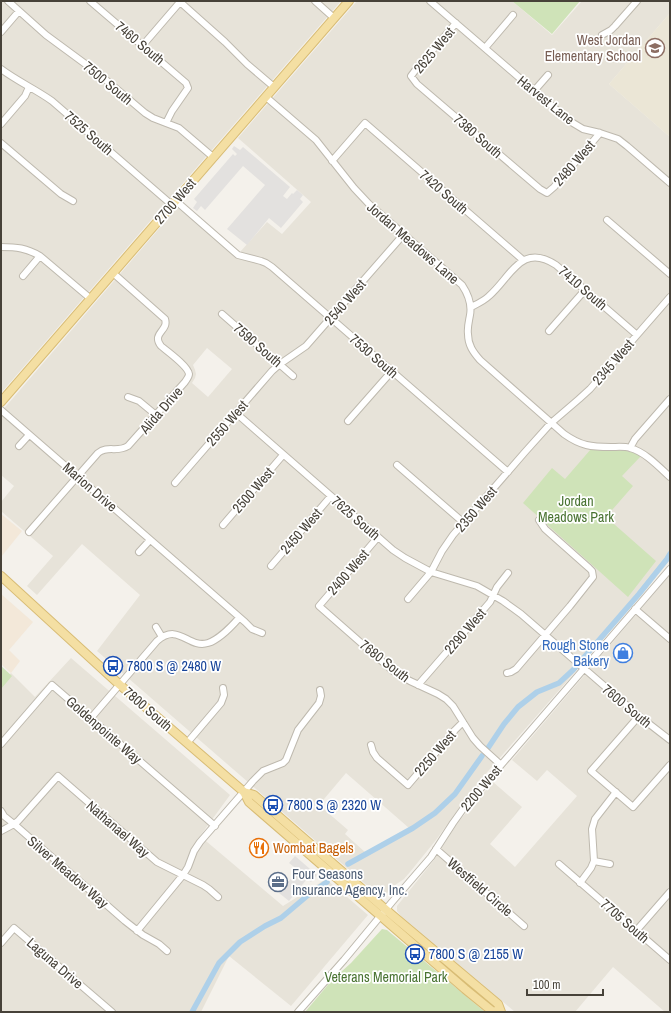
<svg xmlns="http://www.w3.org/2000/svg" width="671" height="1013" viewBox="0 0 671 1013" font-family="'Archivo Narrow',sans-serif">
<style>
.residential{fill:#e7e3d9;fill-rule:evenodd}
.commercial{fill:#f3e8d9}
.education{fill:#ebe6d6}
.green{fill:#cfe3b8}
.parking{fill:#e3e1df}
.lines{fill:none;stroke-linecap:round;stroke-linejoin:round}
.canal{stroke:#aed0e9;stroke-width:5.5}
.minor-casing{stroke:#beb9ae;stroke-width:8}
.major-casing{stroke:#d8bc75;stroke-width:10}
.minor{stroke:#fff;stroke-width:6}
.major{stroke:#f4dfa3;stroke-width:8}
.labels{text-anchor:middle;stroke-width:3.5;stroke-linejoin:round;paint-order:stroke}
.education-label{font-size:14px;fill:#785e54;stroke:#fff;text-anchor:end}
.street-label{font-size:14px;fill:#474239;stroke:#fff}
.park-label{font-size:14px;fill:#497332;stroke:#fff}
.shop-label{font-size:14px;fill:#366cbe;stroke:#fff;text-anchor:end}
.transit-label{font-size:14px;fill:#164399;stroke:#fff;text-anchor:start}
.food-label{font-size:14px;fill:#c56008;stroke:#fff;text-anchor:start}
.service-label{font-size:14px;fill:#4e5e75;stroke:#fff;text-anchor:start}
</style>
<rect width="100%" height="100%" fill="#f4f1eb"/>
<!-- residential -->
<path class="residential" d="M1,1h340l-340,392z
M357,1h155l40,34 30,-34h88v12l-61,71 61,53v423l-94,111 -94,107 -16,20 -30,42 -26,32 -6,7 -9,6 -12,12 -5,-2 -281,-244 43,-56 -58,-51 -45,51 -10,-9 26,-30 -52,-45v-9l13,-16 -13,-11v-63l181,-210 58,50 27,-30 15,12 29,-32 -73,-64zM207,348l25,21 -24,28 -16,-14 3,-5 1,-4 -1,-4 -2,-5zM346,773l63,55 -43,25 -21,-19 3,-4 -29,-25z
M670,575v437h-5l-52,-45 -38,45h-60l-114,-96 -4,-5v-5l37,-46 25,-39 34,-39 29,25 -32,37 25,23 62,-71 -30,-26 -10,11 -25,-21z
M71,658l159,137 -30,41 83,70 43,-27 42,36 -77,91 -62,-50 -28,56h-200v-328l10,-11 24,24z"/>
<!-- commercial -->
<path class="commercial" d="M1,514l21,17 -21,26z
M1,594l32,28 -24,28 11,11 -9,12 -10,-9z"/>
<!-- education -->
<path class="education" d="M670,13v124l-61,-53z"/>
<!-- green -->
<path class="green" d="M512,1h68l-28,33z
M591,449l30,1 11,2 9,4 -19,20 11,10 -27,31 50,44 -28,36 -105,-94 29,-35 13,11z
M1,666l11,10 -11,13z
M382,929l5,1 98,82h-180l27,-32 19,-17z"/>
<!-- parking -->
<path class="parking" d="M234,146l6,4 3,-3 47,40 -7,9 4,3 5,-6 1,1 4,-4 6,5 -3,4 3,3 -22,26 -12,-10 -22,27 -20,-16 38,-44 -22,-19 -38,44 -4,-4 -4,5 -4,-3 4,-6 -3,-3 39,-45 2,2 2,-2 -5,-5z
M295,856l22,19 -6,7 -4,-3 -18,22 -10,-8 19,-23 -9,-7z"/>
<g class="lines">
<!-- canal -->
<path class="canal" d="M488,748l16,-24 14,-17 19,-15 22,-9 14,-13 66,-76 28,-35 3,-5
M348,864l65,-36 22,-15 20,-19 27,-38
M192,1012l27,-49 21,-21 25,-16 16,-8 26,-22 20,-14"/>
<defs>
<path id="minor" d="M8,1l38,34 53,39 46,39 8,5 26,10 34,29
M90,1l96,82 2,5 -16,23 -6,12
M179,1l46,41 22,22 27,23
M315,1l19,17
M430,1l135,116 8,6 10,6 17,4 18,6 9,7 43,37
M456,23l-39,45 -6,8 6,8 123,105 7,4 7,-6 46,-54
M1,32l18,-21
M602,35l9,-5 4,-4 22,-25
M143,45l37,-43
M485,48l28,-33
M1,69c16,12 34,20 51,32l120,104
M534,91l14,-16
M266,97l50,43 38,48 15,16 93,81c6,9 10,19 8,30 -1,6 -3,13 -2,19 0,11 5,18 12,26l84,74c17,12 27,13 47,13 6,0 13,-1 19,1 15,4 28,18 40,29
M1,124l24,-28 4,-9
M1,143l60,51 12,7
M332,161l33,-38 158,137
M176,201l62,54 23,6 5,2 6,4 236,205
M607,220l63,54
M1,247c16,0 25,1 39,9l51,43
M23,276l17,-20
M471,307c6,-3 13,-6 18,-11 22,-19 32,-54 67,-31l81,70
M222,314l71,62
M549,331l36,-41
M128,397l11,4 17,14
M1,410l244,212 7,7 10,4
M236,413l157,137 12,8 26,14 46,14 26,15 18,13 118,102 31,24
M348,421l44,-50
M19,446l10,-11
M630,448l5,-9 35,-40
M397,465l67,58
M175,483l97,-112 8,-7 26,-18 98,-112
M223,525l60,-70
M29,532l69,-79c10,-8 19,0 30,-7l57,-64c1,-2 4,-5 4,-8 -1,-8 -22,-23 -28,-28 -10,-13 8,-15 4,-27l-52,-46
M378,537l-59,69 74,65 17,10 28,13 8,5 7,7 20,32 7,8 21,19
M139,552l11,-12
M271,566l60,-70
M408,599l23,-27 11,-21 11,-16 72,-83 26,-29 28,-24 11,-10 80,-92
M635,609l35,30
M156,627l6,10
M507,673l4,-1 5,-3 54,-63 23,-29 -1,-6 -3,-3 -44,-39 -6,-9
M418,685l72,-83 7,-15 11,-14
M639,716l-48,55 42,36 37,-42
M91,718l66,-77c22,-19 31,8 51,2 10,-3 24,-17 31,-25
M187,743l34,-40 3,-8 -1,-7
M1,744l51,-59 163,141
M371,745l2,7 4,6 31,27 47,-55 8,-8
M1,811l3,5 10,8 111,97 18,14 16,9 8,7
M1,831l13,-7 4,-3 40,-45 99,86 46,23 6,4 9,8
M436,849l88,77
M594,861l16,3
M559,864l111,96
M580,883l11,-15 3,-7 -2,-32 3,-10 21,-27
M137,931l46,-56 5,-8 6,-16 6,-9 53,-61 10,-10 20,-8 3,-3 12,-30 21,-27 2,-7 -1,-6
M636,931l34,-39
M1,943l13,-15 98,84
M298,1012l46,-52 48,-58 39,-45 22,-34 10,-14 207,-240"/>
<path id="major" d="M1,402l348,-401
M1,576l119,109 124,107 5,10 216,187 27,22 7,1
M244,792l10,3 138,120 106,89 3,8"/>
</defs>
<!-- minor casing -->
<use href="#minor" class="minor-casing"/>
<!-- major casing -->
<use href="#major" class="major-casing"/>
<!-- minor -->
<use href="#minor" class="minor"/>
<!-- major -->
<use href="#major" class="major"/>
</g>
<!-- icons -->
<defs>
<symbol id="school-ring" viewBox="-11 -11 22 22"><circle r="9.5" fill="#fff" stroke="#8d6e63" stroke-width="1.5"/><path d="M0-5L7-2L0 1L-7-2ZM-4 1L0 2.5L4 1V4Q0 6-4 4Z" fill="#8d6e63"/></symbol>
<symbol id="shop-ring" viewBox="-11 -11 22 22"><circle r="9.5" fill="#fff" stroke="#3f7fe0" stroke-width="1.5"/><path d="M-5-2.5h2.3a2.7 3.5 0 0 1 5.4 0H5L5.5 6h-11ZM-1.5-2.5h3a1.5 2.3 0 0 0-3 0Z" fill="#3f7fe0"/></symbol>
<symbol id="bus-ring" viewBox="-11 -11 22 22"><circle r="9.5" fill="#fff" stroke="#1a4fb4" stroke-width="1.5"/><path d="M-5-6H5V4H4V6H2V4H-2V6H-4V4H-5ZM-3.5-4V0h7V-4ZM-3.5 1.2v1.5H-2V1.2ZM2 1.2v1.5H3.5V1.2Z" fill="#1a4fb4"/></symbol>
<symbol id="restaurant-ring" viewBox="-11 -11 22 22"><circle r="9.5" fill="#fff" stroke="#e8710a" stroke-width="1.5"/><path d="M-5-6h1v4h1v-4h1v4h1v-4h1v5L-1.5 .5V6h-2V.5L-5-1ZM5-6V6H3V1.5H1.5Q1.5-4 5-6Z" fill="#e8710a"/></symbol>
<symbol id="office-ring" viewBox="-11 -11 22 22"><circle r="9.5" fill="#fff" stroke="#5c6f8a" stroke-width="1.5"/><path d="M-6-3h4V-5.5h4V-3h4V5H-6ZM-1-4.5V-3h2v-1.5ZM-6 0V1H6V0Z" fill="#5c6f8a"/></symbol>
</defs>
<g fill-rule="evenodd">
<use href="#school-ring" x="644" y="37" width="22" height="22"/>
<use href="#shop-ring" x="612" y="642" width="22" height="22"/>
<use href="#bus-ring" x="102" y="655" width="22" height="22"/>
<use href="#bus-ring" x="262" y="794" width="22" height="22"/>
<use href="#restaurant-ring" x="248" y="837" width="22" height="22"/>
<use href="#office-ring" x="267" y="871" width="22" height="22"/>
<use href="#bus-ring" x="404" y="943" width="22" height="22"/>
</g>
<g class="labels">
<!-- education labels -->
<g class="education-label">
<text x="641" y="45">West Jordan<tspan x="641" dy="16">Elementary School</tspan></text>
</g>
<!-- street labels -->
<g class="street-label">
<text transform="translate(140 43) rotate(40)" y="5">7460 South</text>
<text transform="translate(434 50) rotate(-50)" y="5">2625 West</text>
<text transform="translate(108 83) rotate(40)" y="5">7500 South</text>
<text transform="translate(546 100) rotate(39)" y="5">Harvest Lane</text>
<text transform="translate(89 133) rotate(41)" y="5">7525 South</text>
<text transform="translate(478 136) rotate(41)" y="5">7380 South</text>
<text transform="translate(574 163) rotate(-49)" y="5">2480 West</text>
<text transform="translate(444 192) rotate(41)" y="5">7420 South</text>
<text transform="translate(175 201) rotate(-49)" y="5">2700 West</text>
<text transform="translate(413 243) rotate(41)" y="5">Jordan Meadows Lane</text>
<text transform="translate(583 288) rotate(41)" y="5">7410 South</text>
<text transform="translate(345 302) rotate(-49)" y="5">2540 West</text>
<text transform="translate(258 345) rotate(41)" y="5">7590 South</text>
<text transform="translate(374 356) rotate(41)" y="5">7530 South</text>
<text transform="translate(613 362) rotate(-49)" y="5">2345 West</text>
<text transform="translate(161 410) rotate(-49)" y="5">Alida Drive</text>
<text transform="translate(227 423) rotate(-49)" y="5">2550 West</text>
<text transform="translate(90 487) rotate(41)" y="5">Marion Drive</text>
<text transform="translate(253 490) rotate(-49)" y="5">2500 West</text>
<text transform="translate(476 509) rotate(-49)" y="5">2350 West</text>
<text transform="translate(356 518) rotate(41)" y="5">7625 South</text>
<text transform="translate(301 531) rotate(-49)" y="5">2450 West</text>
<text transform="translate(348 572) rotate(-49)" y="5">2400 West</text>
<text transform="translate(465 631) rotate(-49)" y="5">2290 West</text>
<text transform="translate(385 661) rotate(38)" y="5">7680 South</text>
<text transform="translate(627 706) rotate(40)" y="5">7600 South</text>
<text transform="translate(148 709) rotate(41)" y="5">7800 South</text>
<text transform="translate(104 730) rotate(41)" y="5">Goldenpointe Way</text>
<text transform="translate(435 753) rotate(-49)" y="5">2250 West</text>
<text transform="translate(481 788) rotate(-50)" y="5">2200 West</text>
<text transform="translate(118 829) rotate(41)" y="5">Nathanael Way</text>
<text transform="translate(68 872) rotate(41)" y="5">Silver Meadow Way</text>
<text transform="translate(480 887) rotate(41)" y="5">Westfield Circle</text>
<text transform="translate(625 921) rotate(41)" y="5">7705 South</text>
<text transform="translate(55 963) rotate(41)" y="5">Laguna Drive</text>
</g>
<!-- park labels -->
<g class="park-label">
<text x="576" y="506">Jordan<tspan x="576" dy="16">Meadows Park</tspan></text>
<text x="386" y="982">Veterans Memorial Park</text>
</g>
<!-- shop labels -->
<g class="shop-label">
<text x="609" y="650">Rough Stone<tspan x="609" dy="16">Bakery</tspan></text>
</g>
<!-- transit labels -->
<g class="transit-label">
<text x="127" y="671">7800 S @ 2480 W</text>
<text x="287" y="810">7800 S @ 2320 W</text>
<text x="429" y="959">7800 S @ 2155 W</text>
</g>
<!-- food labels -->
<g class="food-label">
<text x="273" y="853">Wombat Bagels</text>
</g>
<!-- service labels -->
<g class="service-label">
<text x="292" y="879">Four Seasons<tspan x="292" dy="16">Insurance Agency, Inc.</tspan></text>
</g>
</g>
<!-- border -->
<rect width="671" height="1013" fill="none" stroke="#474239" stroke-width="4"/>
<!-- scale -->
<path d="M527 989v6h76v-6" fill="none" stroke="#474239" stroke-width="2"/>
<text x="533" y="989" font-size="12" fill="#474239" stroke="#ffffff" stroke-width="3" paint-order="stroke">100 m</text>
</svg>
